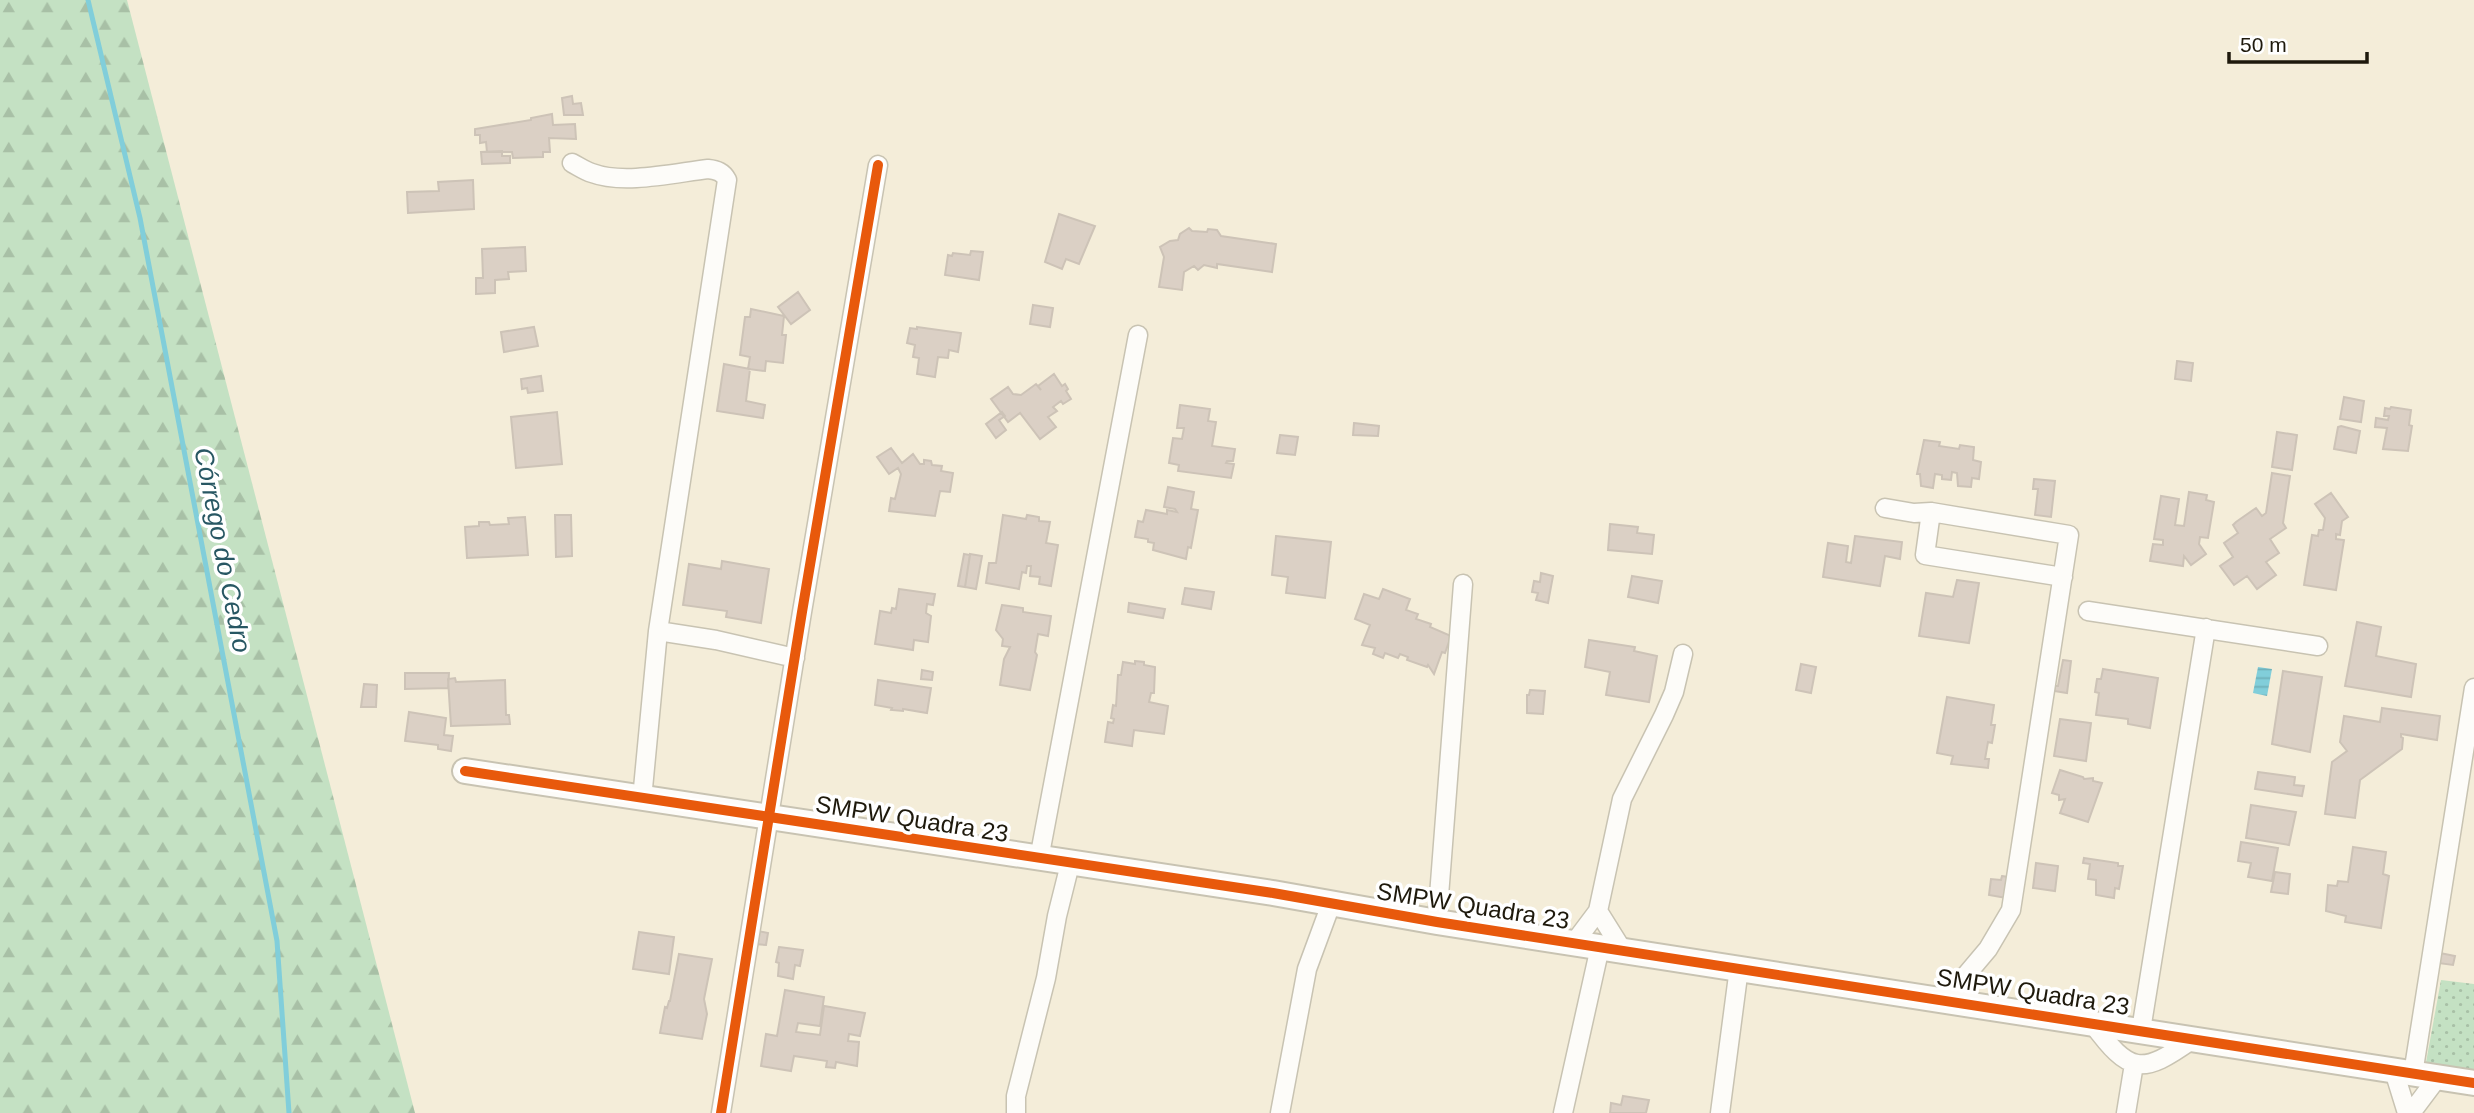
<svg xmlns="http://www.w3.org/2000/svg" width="2474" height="1113" viewBox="0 0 2474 1113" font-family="Arial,sans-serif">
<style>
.forest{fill:url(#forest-firs)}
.park{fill:url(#park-dots)}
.water{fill:url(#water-rules)}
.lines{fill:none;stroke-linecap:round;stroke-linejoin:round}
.stream{stroke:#81ceda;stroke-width:5}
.building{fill:#dbd0c5;stroke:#cdc3b7;stroke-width:2}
.street-casing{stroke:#c8c3b2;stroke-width:21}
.secondary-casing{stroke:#c8c3b2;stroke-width:28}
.street{stroke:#fdfcf9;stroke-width:18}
.secondary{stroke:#fdfcf9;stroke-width:24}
.cycleway-casing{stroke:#fff;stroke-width:15}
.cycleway{stroke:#e8590c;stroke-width:10}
.labels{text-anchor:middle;stroke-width:7;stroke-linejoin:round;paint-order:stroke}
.street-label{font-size:24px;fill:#1e190c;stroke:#fff}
.water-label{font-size:26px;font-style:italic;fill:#285763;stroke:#fff}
</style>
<defs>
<pattern id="forest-firs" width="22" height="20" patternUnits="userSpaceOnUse" patternTransform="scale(1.75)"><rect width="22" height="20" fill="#c4e1c3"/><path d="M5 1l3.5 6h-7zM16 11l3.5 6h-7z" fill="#a8c0a6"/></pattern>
<pattern id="park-dots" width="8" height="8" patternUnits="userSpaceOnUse" patternTransform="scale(1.75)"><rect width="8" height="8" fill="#c4e1c3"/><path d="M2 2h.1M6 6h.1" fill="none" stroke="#a8c0a6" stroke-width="1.8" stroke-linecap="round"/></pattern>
<pattern id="water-rules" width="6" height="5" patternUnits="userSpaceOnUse" patternTransform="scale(1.75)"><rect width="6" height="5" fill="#81ceda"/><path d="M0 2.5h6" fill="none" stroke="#6fb0ba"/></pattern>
</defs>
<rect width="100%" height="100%" fill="#f4edd9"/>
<!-- forest -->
<path class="forest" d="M0,0h127l288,1113h-415z"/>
<!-- park -->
<path class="park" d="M2441,980l33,4v92l-49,-8z"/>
<!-- water -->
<path class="water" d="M2258,667l14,2 -5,27 -14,-3z"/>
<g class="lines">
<!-- stream -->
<path class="stream" d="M88,0l52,218 137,723 12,172"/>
</g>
<!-- building -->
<path class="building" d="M572,96l1,8 8,-1 2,12h-19l-2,-17z
M552,114l1,11 22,-1 1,15 -27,-1 1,14h-7v5l-30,1 -1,-6h-25l-1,-10 -6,1v-8h-5v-6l56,-9v-2z
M502,151v5h8v7l-28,1 -1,-12z
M473,180l1,29 -66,4 -1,-21 32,-1 -1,-9z
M1059,214l36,12 -16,38 -13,-5 -4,10 -17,-7z
M1189,228l3,3 15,1 1,-3 9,1 4,6 55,8 -4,28 -55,-8v4l-13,-3 -6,5 -4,-4 -10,6 -2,18 -23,-3 5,-30 -4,-10 10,-6 8,-1 2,-6z
M525,247l1,24 -18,1 1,7 -14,1v13l-19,1v-16h7l-1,-29z
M971,251l12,1 -4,28 -34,-5 3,-20 4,1 1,-3 17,2z
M798,292l12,18 -19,14 -13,-17z
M1033,305l20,3 -3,19 -20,-3z
M751,309l33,7 -2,19h4l-3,28 -17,-2 -1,10 -17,-2 2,-12 -10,-2 5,-38h5z
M534,327l4,19 -34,6 -3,-20z
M917,327l44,6 -3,19 -9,-2 -1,8 -10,-1 -3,20 -18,-3 2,-16 -6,-1 2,-12 -8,-2 3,-15 7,1z
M2177,361l16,2 -2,18 -16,-2z
M724,364l26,5 -4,32 19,4 -2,13 -46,-7z
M1054,374l8,12 3,-2 3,5 -2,2 5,8 -8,5 -2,-3 -8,6 4,4 -9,6 8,10 -16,12 -20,-26 -12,9 -17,-23 17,-12 5,7 8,1 15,-11 5,6 -3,-4z
M541,376l2,15 -15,2 -1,-5 -5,1 -1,-10z
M2344,397l20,4 -3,21 -21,-3z
M1180,405l30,4 -2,12 8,1 -4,24 23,3 -2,12h-6l-1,2 8,1 -3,14 -53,-7 1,-6 -10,-2 4,-25 9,1 2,-11h-7z
M2391,407l20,3 -2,15 3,1 -4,25 -25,-2 4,-21 -12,-1 1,-9 12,2 1,-4h-5l1,-8 5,1z
M557,412l5,52 -46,4 -5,-51z
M1002,412l3,4 -6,4 7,10 -10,8 -10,-14z
M1354,423l25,3 -1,10 -25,-1z
M2341,426l19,5 -4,22 -22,-4 4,-22z
M2277,432l20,3 -5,35 -20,-3z
M1280,435l18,2 -3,18 -18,-2z
M1924,440l16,2 -1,4 20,3 1,-4 14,2 -1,13 8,2 -2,17 -7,-1 -1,9 -13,-1 -1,-13 -5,-1 -1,8 -9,-1v-4l-7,-1 -2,14 -12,-2 -1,-12h-3z
M891,448l11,15 11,-9 7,10h4v-4l7,1 1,4 10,1 -1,5 12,2 -3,19 -10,-1 -5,25 -46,-5 2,-13 4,1 6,-25 -3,-6 -9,6 -12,-17z
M2272,473l18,3 -7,47 3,5 -16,11 9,14 -13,9 10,13 -19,14 -10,-13 -13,9 -14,-19 13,-9 -9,-14 14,-10 -5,-8 3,-3 20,-14 6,8 4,-3z
M2034,479l21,2 -4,36 -16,-2 3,-26h-5z
M1168,487l26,5 -3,17 7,1 -7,38 -3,-1 -2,12 -33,-9 1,-7 -6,-1v-3l-13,-2 3,-16 5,1 3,-12 21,4v-4l10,2 -2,-3 -11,-2z
M2189,492l18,3 -1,5 8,2 -6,36 -8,-1 -1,7 7,10 -15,11 -7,-9 -1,10 -33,-5 3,-17 10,1v-5l-9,-1 7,-43 18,3 -4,26 9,1z
M2331,493l17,24 -6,4 -2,14 -4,-1v5l8,1 -8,50 -32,-5 8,-50 6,1 1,-6h4l2,-12 -10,-14z
M555,515h16l1,41 -16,1z
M1003,515l23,4 1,-4 12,2v4l11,1 -4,21 12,2 -7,41 -12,-2 1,-7 -10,-1 1,-10h-4l-1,7 -4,-1 -3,17 -33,-6 3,-20h7z
M525,517l3,38 -61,3 -2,-31 14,-1v-4h10l1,3 19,-1 -1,-6z
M1610,524l28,3 -1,6 17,2 -2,19 -44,-4z
M1276,536l55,6 -6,56 -39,-5 2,-16 -16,-2z
M1855,536l47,6 -2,17 -15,-3 -5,30 -57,-9 5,-34 20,3 -2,16 5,1z
M964,554l6,1 -5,32 -7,-1z
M970,554l12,2 -6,33 -11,-2z
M722,561l47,8 -8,54 -35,-6 1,-6 -44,-6 6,-41 32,5z
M1541,573l12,3 -5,27 -12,-3 2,-7 -6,-1 2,-11 6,1z
M1632,576l30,5 -4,22 -30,-6z
M1957,580l22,3 -10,60 -50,-7 7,-43 27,4z
M1185,588l29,4 -3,17 -29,-5z
M899,589l36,5 -2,11 -6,-1 -1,9 5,3 -3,26 -14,-2 -1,10 -38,-6 5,-33 11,2 1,-5 4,1z
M1383,589l27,10 -4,11 12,4 -2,5 15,5 -1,3 21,9 -6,17 -3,-1 -8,22 -6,-9 -1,2 -20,-7 1,-3 -8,-3 -2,4 -13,-5 -2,5 -10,-4 2,-6 -13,-3 8,-20 -15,-6 9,-25 15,5z
M1129,603l36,6 -2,9 -35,-6z
M1002,605l21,3v4l28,4 -3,20 -10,-2 -3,18 2,3 -7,35 -30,-5 4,-26 6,-12 -8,-1 1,-7 -7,-9z
M2357,622l24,5 -5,29 40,8 -5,33 -66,-11z
M1589,640l46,7 -1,4 23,5 -8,46 -43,-7 4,-23 -25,-5z
M2063,660l8,1 -4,32 -13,-2 1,-5h3z
M1135,661l9,1v3l11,2 -1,26h-3l-2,9 19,4 -4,28 -30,-4 -2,16 -27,-4 3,-20 5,1 1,-4 -3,-1 2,-13 3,1 2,-31h3l2,-13 12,2z
M1801,664l15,3 -5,26 -15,-3z
M2103,669l55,9 -8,50 -22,-4v-5l-32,-4 3,-22 -4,-1 2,-13h4z
M922,670l11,2 -1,8 -11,-1z
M2283,671l39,6 -12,75 -38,-8z
M405,673h44l-1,15 -43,1z
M455,678l1,4 49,-2 1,35h3l1,9 -59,2 -3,-47z
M878,680l53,8 -4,25 -24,-4v2l-12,-1 1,-2 -17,-3z
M364,684l13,1 -1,22h-15z
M1530,690l15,1 -2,23 -16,-1v-18h2z
M1947,697l47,8 -3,20h4l-3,18 -4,-1 -3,17h4l-1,9 -37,-4 2,-8 -16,-3z
M2382,708l58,8 -3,24 -36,-6v3l2,1 -1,11 -42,31 -5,38 -30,-4 7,-52 15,-11 -7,-9 4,-26 36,6z
M409,712l37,6 -2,17 9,1 -2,15 -13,-2v-4l-33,-4z
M2060,719l31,4 -5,38 -32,-5z
M2060,770l23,7 1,2 9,-1v3l9,2 -14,39 -28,-9 5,-14 -6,1v-5l-7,-2z
M2258,772l37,5 -1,8 10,1 -2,10 -47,-7z
M2251,805l45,7 -7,33 -43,-7z
M2241,842l37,6 -6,33 -24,-4 3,-14 -13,-2z
M2353,847l33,5 -3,22 6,2 -8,52 -36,-6 1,-6 -20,-5 2,-26 9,1 1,-5 10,1z
M2084,858l34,5v3h5l-4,23 -4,-1 -1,10 -18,-3v-15l-8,-1 2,-15 -7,-1z
M2036,863l22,3 -3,25 -22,-3z
M2275,872l15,2 -2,20 -17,-2z
M2002,876l20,3 -4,21 -29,-5 2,-16 10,1z
M758,931l10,2 -2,12 -11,-1z
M639,932l35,5 -5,37 -36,-5z
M779,947l24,3 -3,16 -5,-1 -2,14 -15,-3 1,-13 -3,-1z
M2440,953l15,3 -2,9 -15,-2z
M679,954l33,5 -8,40 3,15 -5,25 -42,-6 5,-26 2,1 2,-7h1z
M785,990l39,7 -4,29 -22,-3 -2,9 24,3 4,-29 41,7 -5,23 -11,-2 -1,7 11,1 -2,24 -21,-4 -1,6 -9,-1 1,-6 -33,-5 -3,15 -30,-5 5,-32 11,2z
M1623,1096l26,4 -3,13h-36l1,-10 10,2z"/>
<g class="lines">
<defs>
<path id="street" d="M572,163c6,3 13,8 20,10 32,12 82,0 116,-4 9,1 15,3 19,11l-69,451 -16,168
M1885,508l29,5 17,-1 138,23 -58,375 -23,39 -43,51
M1931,512l-6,43 138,22
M2088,611l230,35
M658,631l58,9 79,18
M1039,859l99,-524
M1598,911l25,40
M1437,922l26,-338
M1574,943l24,-32 24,-112 42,-84 10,-23 9,-38
M2092,1023c38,51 49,53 101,16
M2141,1030l65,-402
M2394,1071l13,42
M2413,1074l61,-386
M721,1113l81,-501 76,-447
M1016,1113v-17l30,-118 11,-62 13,-52
M1280,1113l27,-144 24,-65
M1563,1113l37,-166
M1720,1113l19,-145
M2126,1113l8,-49
M2411,1113l27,-36"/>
<path id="secondary" d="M465,771l808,122 164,29 1037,161"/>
</defs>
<!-- street casing -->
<use href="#street" class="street-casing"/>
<!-- secondary casing -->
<use href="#secondary" class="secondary-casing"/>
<!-- street -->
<use href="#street" class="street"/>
<!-- secondary -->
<use href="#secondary" class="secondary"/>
<defs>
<path id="cycleway" d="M465,771l808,122 164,29 1037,161
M721,1113l81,-501 76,-447"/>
</defs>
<!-- cycleway casing -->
<use href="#cycleway" class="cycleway-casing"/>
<!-- cycleway -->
<use href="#cycleway" class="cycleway"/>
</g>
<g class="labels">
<!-- street labels -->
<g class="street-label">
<text transform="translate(912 819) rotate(9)" y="8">SMPW Quadra 23</text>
<text transform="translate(1473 906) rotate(9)" y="8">SMPW Quadra 23</text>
<text transform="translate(2033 992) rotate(9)" y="8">SMPW Quadra 23</text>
</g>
<!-- water labels -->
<g class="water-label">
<text transform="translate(223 550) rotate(79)" y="9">Córrego do Cedro</text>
</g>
</g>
<!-- scale -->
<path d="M2229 52v10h138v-10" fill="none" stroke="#1e190c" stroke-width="3.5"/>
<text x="2240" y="52" font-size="21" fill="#1e190c" stroke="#ffffff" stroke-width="5" paint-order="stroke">50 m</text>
</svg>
